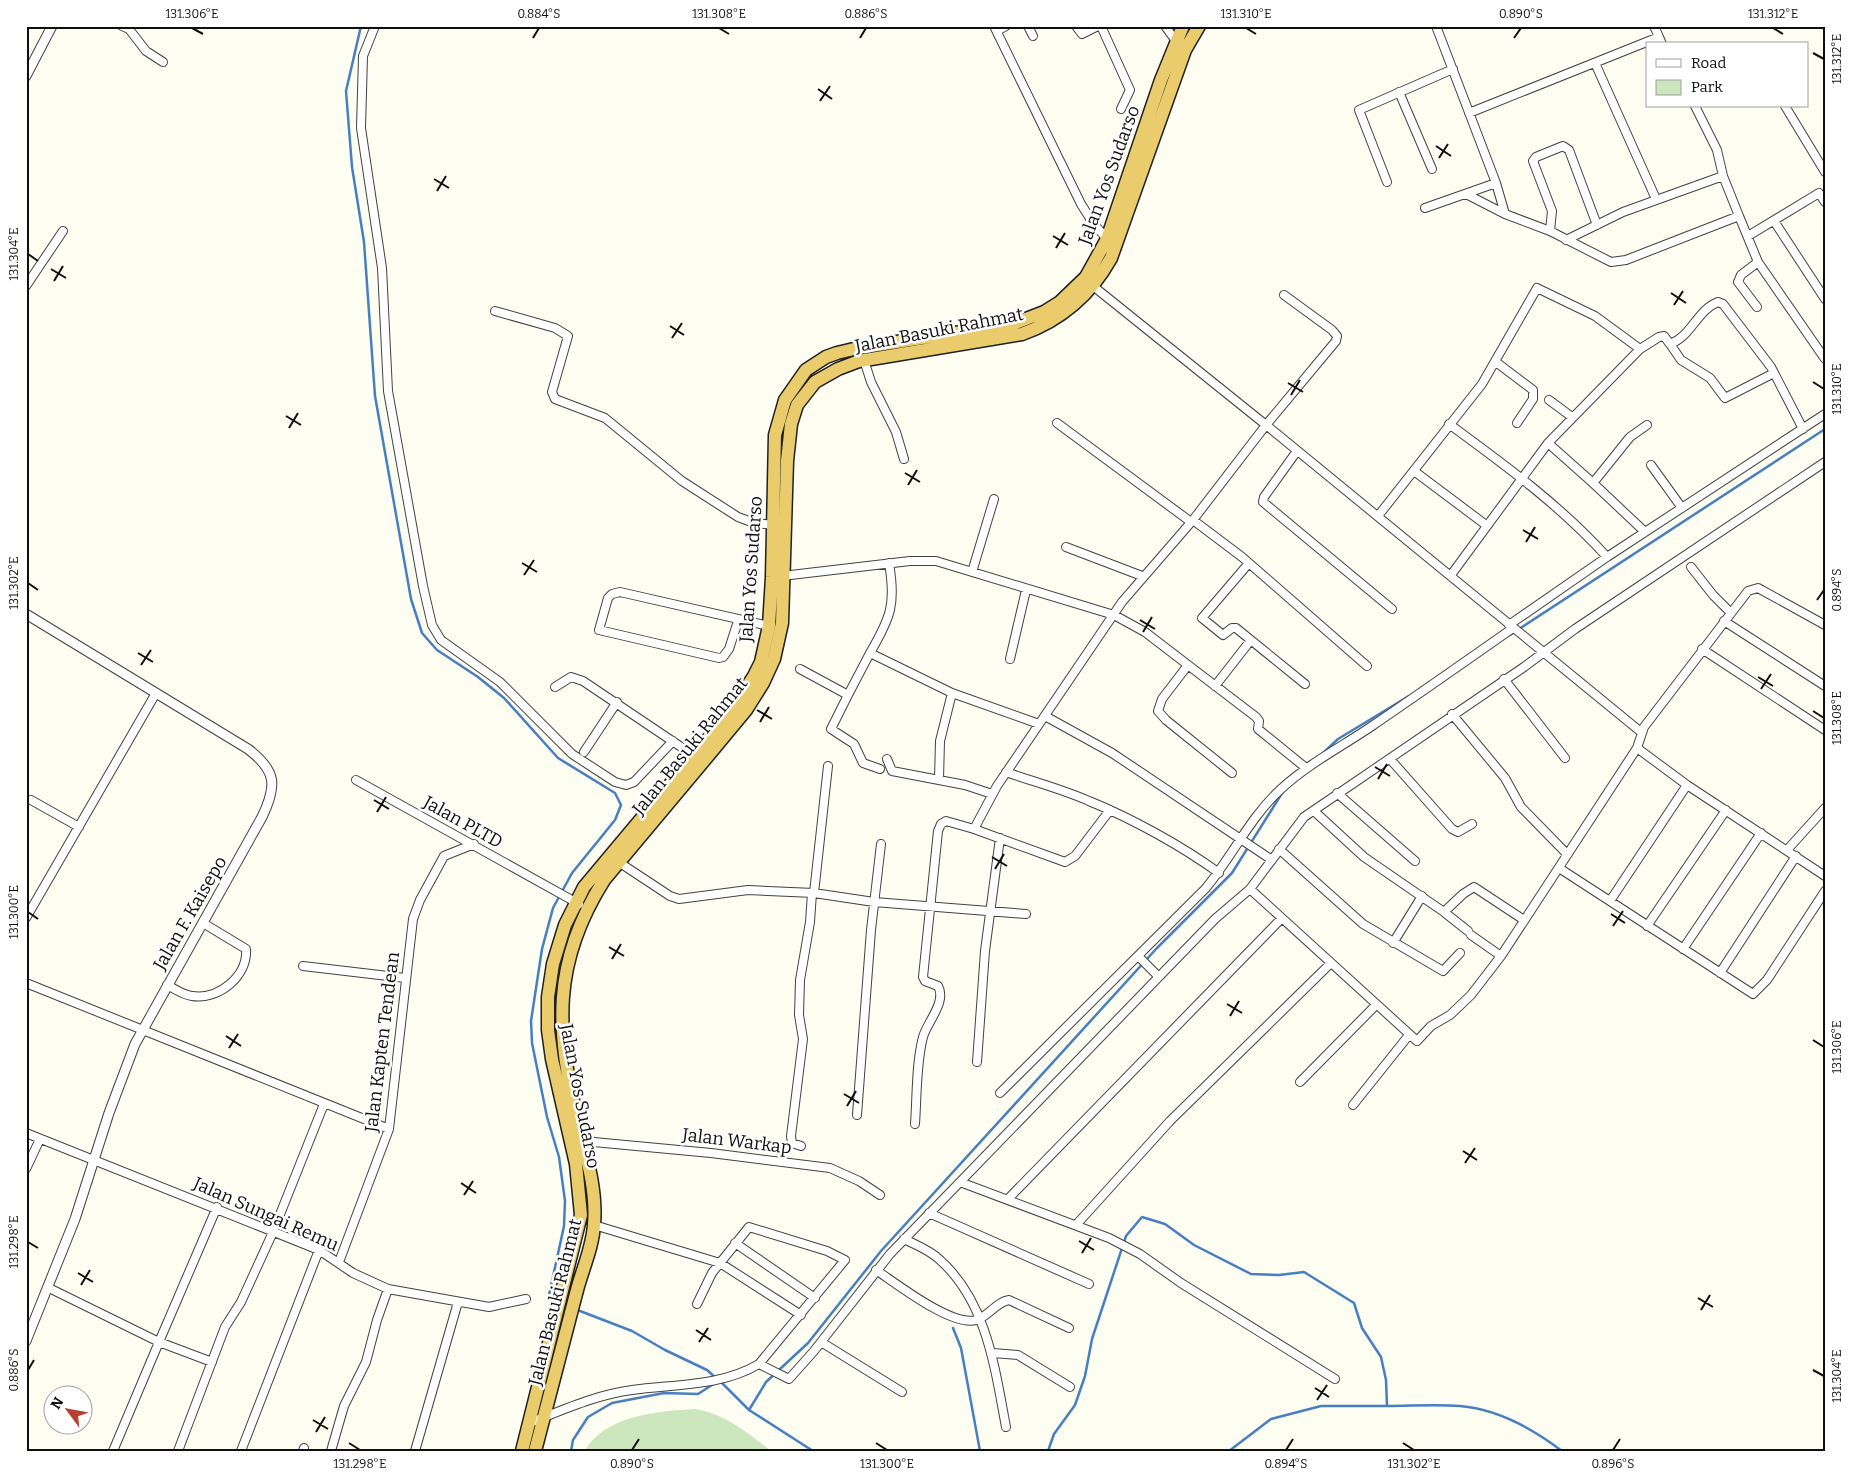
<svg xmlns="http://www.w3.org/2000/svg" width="1851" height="1477" viewBox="0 0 1851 1477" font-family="Bitter,serif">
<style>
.green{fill:#cce6be}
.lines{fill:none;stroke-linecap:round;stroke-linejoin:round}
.stream{stroke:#487ec2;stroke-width:2.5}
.minor-casing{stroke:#424242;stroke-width:10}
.tertiary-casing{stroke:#424242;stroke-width:11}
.trunk-casing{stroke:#202020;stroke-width:15}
.minor{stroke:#fff;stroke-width:8}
.tertiary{stroke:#fff;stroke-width:9}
.trunk{stroke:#eacc6c;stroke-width:12}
.ticks{fill:none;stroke:#0f0f0f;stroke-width:2}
.labels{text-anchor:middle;stroke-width:5;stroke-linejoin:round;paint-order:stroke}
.street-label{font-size:18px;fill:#0f0f0f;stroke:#fff}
.neatline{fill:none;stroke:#0f0f0f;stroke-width:2}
.ticks-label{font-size:12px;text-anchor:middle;fill:#0f0f0f}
</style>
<rect width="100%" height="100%" fill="#fefdf2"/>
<!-- green -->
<path class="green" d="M695,1409c30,5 52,23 76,42h-186c19,-36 75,-40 110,-42z"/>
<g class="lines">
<!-- stream -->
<path class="stream" d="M361,26l-15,65 6,76 12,75 11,154 36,203 11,34 15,17 41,27 26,21 54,60 57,35 6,12 -6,15 -43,53 -19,35 -11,41 -11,72 1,22 15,74 12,40 6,44 -1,25 -15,69 2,6
M1510,635l315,-206
M1322,754l16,-15 71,-43
M580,1311l52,20 33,19 42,20 10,9
M953,1328l8,20 19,103
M720,1381l29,29 17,-28 42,-39 73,-92 276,-303 75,-75 52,-83
M749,1410l64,41
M571,1451l2,-11 15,-23 24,-14 52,-10 34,1 17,-11
M1048,1451l6,-17 21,-29 10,-29 7,-37 34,-103 16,-19 23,7 29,21 57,29 28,1 25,-3 50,31 8,25 19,29 5,23 1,26c24,0 49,-2 73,0 37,3 73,23 102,45
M1229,1451l42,-32 50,-13h66"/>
<defs>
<path id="minor" d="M122,26l7,3 17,22 17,11
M375,26l-12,30 -2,72 21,140 6,123 35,195 9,39 9,15 59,42 72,72 43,28 11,3 8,-3 39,-41
M994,26l87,178 12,19 14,16
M1028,26l5,10
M1076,26l6,8 16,-8
M1101,26l29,64 -9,19
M1165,26l11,15
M1436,26l60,157 9,31 45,17 61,31 15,-2 113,-44 19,46 67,97
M1654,26l5,11
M997,31l9,-5
M1595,63l61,136
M1399,92l33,77
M1785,106l40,66
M1469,113l190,-76 3,7
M1723,176l16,40
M1387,182l-28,-72 94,-41
M1466,194l39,20
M1425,208l71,-25
M1774,221l51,78
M1550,231l2,-20 -19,-50 3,-4 27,-11 6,4 28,75
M1748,236l71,-43 6,9
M1566,240l57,-28 100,-36 -6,-26 -22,-44
M26,286l37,-55
M1093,286l173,139 375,307
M1757,307l-19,-25 3,-7 17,-13
M495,311l60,17 13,8 -16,56 3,7 50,19 77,63 56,36 16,6 20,2
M1670,344l11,16 29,18 15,20 49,-25
M864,360l7,22 25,50 8,27
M1496,362l37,28v9l-16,24
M1549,400l23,17
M1057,423l134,99
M1449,424c56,41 112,82 158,133
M1548,443l45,40 37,-46 17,-12
M1297,451l-33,46 -1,5 129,107
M1825,462l-250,167 -51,38 -220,150 -54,72 167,152 14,-15 19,-11 21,-20 30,-39 136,-208 7,-21 104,-136 10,-3 67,37
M1651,465l31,43
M1414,471l72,54
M1593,483l52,49
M1378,516l104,-132 55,-96 58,28 45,33
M1193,520l49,37 125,109
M1066,547l76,29
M1249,563l-47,55 21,17 9,-7h4l69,56
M1691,567l22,28 18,18
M972,572l22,-73
M1451,575l97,-132 92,-94 19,-12 5,-1 6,8c21,-7 27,-34 48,-42l5,2 48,63 32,62
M782,576l128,-15h26l178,54 31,17 43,33 -26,34 -4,12 8,9 66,53
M738,621l-9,28 -6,8 -4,1 -120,-28 9,-32 4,-4 8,-2 149,34
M1724,621l101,65
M1509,625l98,-68 218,-143
M1702,649l123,81
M870,653c21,-36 26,-49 19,-90
M1010,659l16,-69
M1188,665l68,52 3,4 -1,8 48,39
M800,669l48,26 22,-42 82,40 87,31
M1504,679l61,79
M1215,686l32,-41
M555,687l16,-10 12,4 110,74
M848,695l-17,34 23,15 9,19 17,6
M1452,714l53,64 16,29 46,47
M1045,716l67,37 160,107
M1637,748l50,37 138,91
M584,752l33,-50
M887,759l5,12 73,14 27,9
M1390,759l62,70 6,3 14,-8
M1006,772c28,10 56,17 83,29 42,17 93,45 130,72
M939,779l1,-38 12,-48
M356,780l223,124
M1337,793l78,68
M31,800l48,27
M1314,811l50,46 80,55 19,-18 11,-7 50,33
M974,829l23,-43 125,-184 71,-82 73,-95 70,-84 1,-5 -5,-6 -48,-35
M1279,849l84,75 80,47 17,-18
M1787,850l38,-42
M617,861l53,35 9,3 69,-9 66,3 60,9 152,12
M1559,868l194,126 14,-14 58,-89
M814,893l14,-127
M1610,901l77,-116
M1444,912l24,19
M26,918l130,-225
M1647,926l79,-116
M1471,935l30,21
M1393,943l29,-47
M1683,949l78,-116
M1138,956l21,21
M303,966l102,12
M1720,973l76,-117
M26,983l363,146
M167,985c8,4 16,10 25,11 27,4 56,-20 54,-47l-43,-26
M977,1062l8,-111 15,-113
M1300,1082l76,-77
M1000,1093l205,-204c27,-32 45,-72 76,-100 27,-25 60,-42 91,-63 47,-32 94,-65 141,-98
M1353,1105l56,-70
M857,1115l14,-185 10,-86
M915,1124c2,-28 1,-60 8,-87 4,-15 24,-35 15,-51l-13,-5 -2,-4 15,-146 3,-7 5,-3 28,8 91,33 10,-6 35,-46
M26,1133l293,117 34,23 35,16 101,18 37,-8
M583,1141l128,12 119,15 29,13 21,14
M801,1146l-9,-3 -1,-7 12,-97 -4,-24 1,-35 10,-58 2,-29
M26,1169l14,-30
M960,1182l255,-263 35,-30
M1008,1199l273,-280
M929,1213l160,71
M594,1225l126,38 81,52
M1076,1225l94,-104 161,-158
M904,1239c12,6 26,11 36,21 47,42 55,109 66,167
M735,1243l80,55
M339,1262l50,-133 24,-210 7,-19 24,-44 30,-12
M876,1270c21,14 76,57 100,50 12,-3 20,-18 33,-20l60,28
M49,1288l110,54 -46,109
M697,1304l15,-31 37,-46 78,24 18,9 -86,104
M821,1342l81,50
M993,1353l25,2 52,32
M212,1362l-53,-20 58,-135
M529,1423c34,-13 66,-28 103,-33 42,-6 88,-3 127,-26l30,15 25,-28 76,-97 70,-72 149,56 31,16 41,29 154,96
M178,1451l47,-124 16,-25 32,-70 51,-128
M241,1451l78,-201
M303,1451l1,-3
M331,1451l13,-45 22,-44 11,-42 11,-31
M415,1451l43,-149"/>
<path id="tertiary" d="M26,76l26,-50
M26,614l222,135c29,22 29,37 14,68l-127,227 -26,69 -34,106 -49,122"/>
<path id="trunk" d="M522,1451l59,-236 -5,-51 -24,-105 -4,-29v-33l5,-33 12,-39 19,-38 146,-174 24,-37 7,-14 8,-36 3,-49 3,-142 10,-35 21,-30 20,-13 11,-4 21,-5 155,-24 31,-12 16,-10 26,-25 21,-38 54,-159 22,-54
M535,1451c14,-54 28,-108 42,-161 6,-22 16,-44 17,-66 3,-34 -8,-69 -16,-101 -22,-93 -27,-159 26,-243l113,-135 29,-35 17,-27 11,-24 8,-36 5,-162 4,-37 6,-19 18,-23 23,-13 21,-8 163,-27c39,-14 69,-40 89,-76l74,-208 14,-24"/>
</defs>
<!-- minor casing -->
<use href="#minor" class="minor-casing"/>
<!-- tertiary casing -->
<use href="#tertiary" class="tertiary-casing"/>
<!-- trunk casing -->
<use href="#trunk" class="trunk-casing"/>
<!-- minor -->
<use href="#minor" class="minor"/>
<!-- tertiary -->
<use href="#tertiary" class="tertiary"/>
<!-- trunk -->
<use href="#trunk" class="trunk"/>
</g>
<!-- ticks -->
<path class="ticks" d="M192,28l11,6M719,28l10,6M1246,28l10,6M1773,28l10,6M533,38l6,-10M860,38l6,-10M1514,38l7,-10M1813,53l11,6M818,89l14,10M820,101l10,-15M1436,146l15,10M1439,158l9,-14M434,179l15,9M437,191l9,-15M1053,236l15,9M1056,248l9,-15M28,254l10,7M51,269l15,9M54,281l9,-15M1671,293l15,10M1674,305l9,-14M670,326l14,9M672,338l10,-15M1813,382l11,7M1288,383l15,9M1291,395l9,-15M286,416l15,9M289,428l9,-15M905,473l15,9M908,485l9,-15M1523,530l15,9M1526,542l9,-15M522,563l15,9M524,575l10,-15M28,583l10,7M1817,600l7,-10M1140,620l15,9M1143,632l9,-15M138,653l15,9M141,665l10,-15M1758,677l15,9M1761,689l10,-15M757,710l15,9M1813,711l11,7M760,722l9,-15M1375,767l15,9M1378,779l9,-15M374,800l15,9M377,812l9,-15M992,857l15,9M995,869l9,-15M28,912l10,7M1611,914l14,9M1613,926l10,-15M609,947l15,9M612,959l9,-15M1227,1004l15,9M1230,1016l9,-15M226,1036l15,10M1813,1040l11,7M229,1048l9,-14M844,1094l15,9M847,1106l9,-15M1463,1151l14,9M1465,1163l10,-15M461,1183l15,10M464,1195l9,-14M1079,1241l15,9M28,1242l10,6M1082,1253l9,-15M78,1273l15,9M81,1285l9,-15M1698,1298l15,9M1701,1310l9,-15M696,1330l15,10M699,1342l9,-14M28,1370l6,-10M1813,1370l11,6M1315,1388l14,9M1317,1400l10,-15M313,1420l15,9M316,1432l9,-15M349,1443l11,7M876,1443l11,7M1403,1443l11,7M632,1450l7,-11M1286,1450l7,-11M1613,1450l7,-11"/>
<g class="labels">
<!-- street labels -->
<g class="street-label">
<text transform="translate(1109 175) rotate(-70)" y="6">Jalan Yos Sudarso</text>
<text transform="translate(939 330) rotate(-11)" y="6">Jalan Basuki Rahmat</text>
<text transform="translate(751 569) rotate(-86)" y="6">Jalan Yos Sudarso</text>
<text transform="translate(690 746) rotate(-51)" y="6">Jalan Basuki Rahmat</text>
<text transform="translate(463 822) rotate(29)" y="6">Jalan PLTD</text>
<text transform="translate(190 913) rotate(-60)" y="6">Jalan F. Kaisepo</text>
<text transform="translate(382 1042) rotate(-83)" y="6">Jalan Kapten Tendean</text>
<text transform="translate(580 1096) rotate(79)" y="6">Jalan Yos Sudarso</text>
<text transform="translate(737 1141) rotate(7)" y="6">Jalan Warkap</text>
<text transform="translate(266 1214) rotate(24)" y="6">Jalan Sungai Remu</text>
<text transform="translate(555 1302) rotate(-76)" y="6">Jalan Basuki Rahmat</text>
</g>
</g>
<!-- border -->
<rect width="1851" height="1477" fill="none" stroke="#ffffff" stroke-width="55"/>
<!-- legend -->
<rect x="1646" y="42" width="162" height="65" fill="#ffffff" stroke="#9f9f9f"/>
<rect x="1656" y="59" width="25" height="8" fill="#ffffff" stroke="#9f9f9f"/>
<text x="1691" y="68" font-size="15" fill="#0f0f0f">Road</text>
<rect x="1656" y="80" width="25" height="15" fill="#cce6be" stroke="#9f9f9f"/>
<text x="1691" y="92" font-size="15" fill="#0f0f0f">Park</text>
<!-- north arrow -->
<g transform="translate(68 1410) rotate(302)"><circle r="24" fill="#ffffff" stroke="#9f9f9f"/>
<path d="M0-4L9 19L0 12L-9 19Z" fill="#b44132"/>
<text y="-8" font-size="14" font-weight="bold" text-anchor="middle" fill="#0f0f0f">N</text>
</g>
<rect x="28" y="28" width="1796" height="1422" class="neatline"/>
<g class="ticks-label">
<text x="192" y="18">131.306°E</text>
<text x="539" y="18">0.884°S</text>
<text x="719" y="18">131.308°E</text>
<text x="866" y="18">0.886°S</text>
<text x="1246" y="18">131.310°E</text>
<text x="1521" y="18">0.890°S</text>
<text x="1773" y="18">131.312°E</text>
<text transform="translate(1837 59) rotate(-90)" y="4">131.312°E</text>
<text transform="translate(14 254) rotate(-90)" y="4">131.304°E</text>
<text transform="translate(1837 389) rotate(-90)" y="4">131.310°E</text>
<text transform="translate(14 583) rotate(-90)" y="4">131.302°E</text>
<text transform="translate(1837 590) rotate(-90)" y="4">0.894°S</text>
<text transform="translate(1837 718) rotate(-90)" y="4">131.308°E</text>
<text transform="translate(14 912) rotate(-90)" y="4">131.300°E</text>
<text transform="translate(1837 1047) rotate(-90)" y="4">131.306°E</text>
<text transform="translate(14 1242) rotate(-90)" y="4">131.298°E</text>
<text transform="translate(14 1370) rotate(-90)" y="4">0.886°S</text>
<text transform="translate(1837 1376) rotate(-90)" y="4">131.304°E</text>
<text x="360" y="1468">131.298°E</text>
<text x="632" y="1468">0.890°S</text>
<text x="887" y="1468">131.300°E</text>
<text x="1286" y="1468">0.894°S</text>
<text x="1414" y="1468">131.302°E</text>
<text x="1613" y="1468">0.896°S</text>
</g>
</svg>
